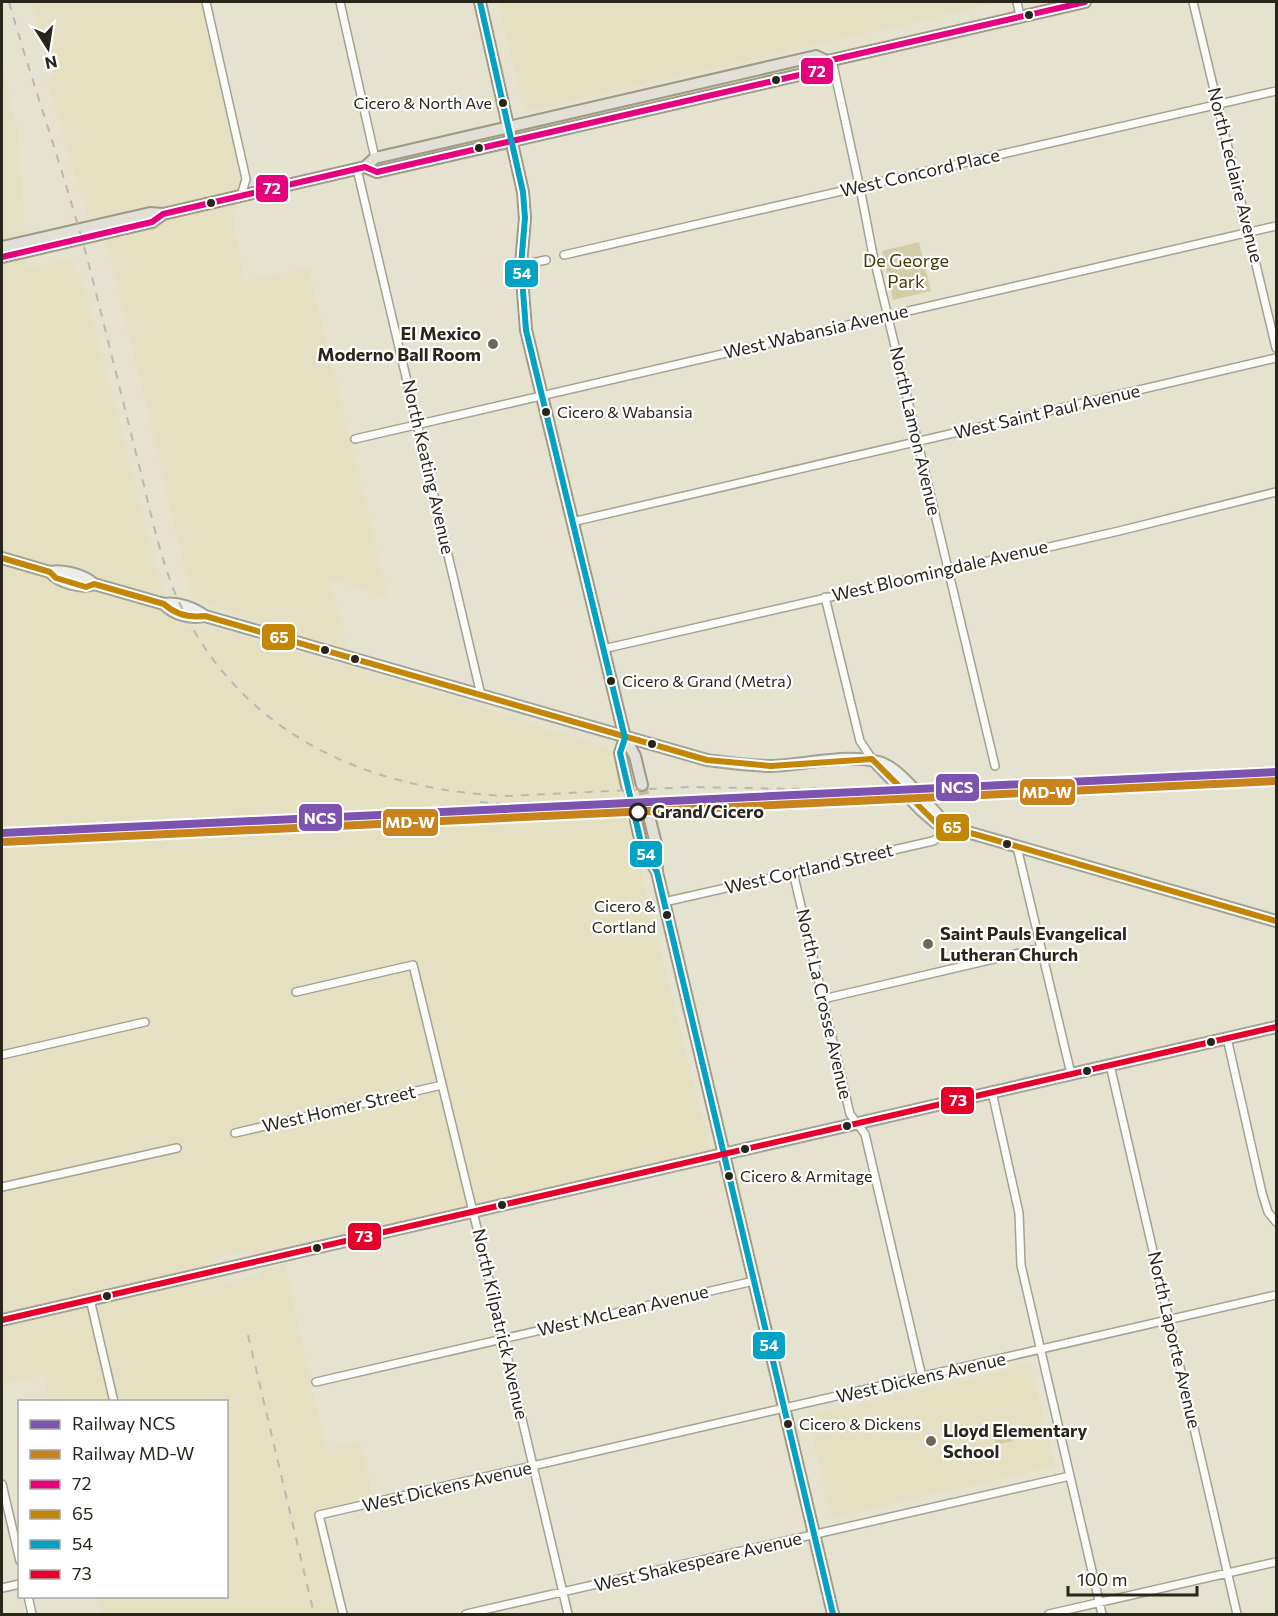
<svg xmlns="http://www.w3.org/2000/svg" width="1278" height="1616" viewBox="0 0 1278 1616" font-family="Commissioner,sans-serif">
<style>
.built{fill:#e6e0c3}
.green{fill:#d3cda7}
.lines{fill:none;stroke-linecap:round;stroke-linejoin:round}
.primary-tunnel{stroke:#bfbcac;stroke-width:10;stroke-dasharray:10 5;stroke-linecap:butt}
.minor-casing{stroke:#a2a193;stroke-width:10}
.secondary-casing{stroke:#a2a193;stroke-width:14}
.primary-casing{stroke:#9d9984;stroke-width:14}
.minor{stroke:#fbfbf8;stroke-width:7}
.secondary{stroke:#eeeee8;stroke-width:10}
.primary{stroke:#e2e0d6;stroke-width:10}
.rail{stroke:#b8b7b2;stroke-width:2;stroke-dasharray:8 8;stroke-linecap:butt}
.bus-1-casing{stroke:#fff;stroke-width:10}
.bus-2-casing{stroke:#fff;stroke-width:10}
.bus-3-casing{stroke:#fff;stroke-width:10}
.bus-4-casing{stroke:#fff;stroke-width:10}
.bus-1{stroke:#e5007d;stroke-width:6}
.bus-2{stroke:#c38606;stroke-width:6}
.bus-3{stroke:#02a2c5;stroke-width:6}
.bus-4{stroke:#e4002b;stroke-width:6}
.rail-1-casing{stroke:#fff;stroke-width:12}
.rail-2-casing{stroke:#fff;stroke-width:12}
.rail-1{stroke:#7c53af;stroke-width:8}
.rail-2{stroke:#c9831c;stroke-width:8}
.bus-dot{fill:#28261a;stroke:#fff;stroke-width:2}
.poi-dot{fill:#6a685a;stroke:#fff;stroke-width:2}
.stop-dot{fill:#fff;stroke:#28261a;stroke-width:3}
.labels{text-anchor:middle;stroke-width:4.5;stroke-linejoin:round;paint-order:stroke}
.bus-label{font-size:16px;fill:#28261a;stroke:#fff;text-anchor:start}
.street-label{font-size:18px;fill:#28261a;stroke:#fff}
.park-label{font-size:18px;fill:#433a02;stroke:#fff}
.poi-label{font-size:18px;font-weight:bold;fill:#28261a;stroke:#fff;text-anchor:start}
.stop-label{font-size:18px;font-weight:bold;fill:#28261a;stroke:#fff;text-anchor:start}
.line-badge{stroke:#fff;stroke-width:2}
.badge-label{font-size:16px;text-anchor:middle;font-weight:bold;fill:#fff}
</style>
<rect width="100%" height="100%" fill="#e5e2d0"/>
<!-- built -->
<path class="built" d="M30,2h173l40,175 -10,44 12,60 63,-13 81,330 -59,-19 20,75 -158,-55 -91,-382 -13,2 -42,-141 9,-1z
M498,2h505l-479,110z
M2,62l16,70 7,102 -4,2 7,32 44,-9 14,31 76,300 2,2 13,31 40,10 -3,-5 250,72 82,29 60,18 3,3 6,10 6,27 -3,1 10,37 2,1 80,324 -231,54 -224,49 -1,-4 -38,9 5,26 39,-8 -1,-6 26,-6 41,185 35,-7 12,55 -58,14 24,103h-237l-5,-17 129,-1v-194l-177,-1 -6,-26 -41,10z
M1031,1364l24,102 -224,52 -24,-102z"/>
<!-- green -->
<path class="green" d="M919,242l12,49 -38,9 -11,-49z
M1010,1425l3,16 -17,4 -4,-16z"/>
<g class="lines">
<!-- primary-tunnel -->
<path class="primary-tunnel" d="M642,785l8,35
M627,786l9,35"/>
<defs>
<path id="minor" d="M206,2l40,177 -5,17
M340,2l35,156
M1017,2l3,14
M1193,2l83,346
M832,60l30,138 10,52 123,516
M357,169l124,526
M564,255l712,-164
M521,265l25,-5
M355,439l921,-213
M572,522l704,-164
M825,597l35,144 12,18
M603,649l516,-118 157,-39
M1017,847l54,227
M793,872l57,242 15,20 57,243
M664,902l269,-61 19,-12
M296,992l117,-27 63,259 92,390
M823,999l218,-51
M1227,1038l35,155 6,19 8,10
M2,1055l143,-33
M1110,1065l127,549
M992,1092l27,121 2,52 81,349
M235,1133l207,-48
M2,1187l175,-39
M90,1299l24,103
M316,1382l438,-101
M2,1484l18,77
M2,1588l18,-4
M28,1596l4,18
M343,1614l-24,-99 957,-220
M466,1614l604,-138
M1049,1614l227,-52"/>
<path id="secondary" d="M2,558l48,14c13,-3 34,3 44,12l70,20c14,-2 30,4 41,12l502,144c22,3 43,6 65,6 31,-1 87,-15 114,-1 19,9 47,48 66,64
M50,572c9,10 31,17 44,12
M164,604c10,11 27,15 41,12
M877,764l44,46 15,13 340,98
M2,1320l1274,-293"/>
<path id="primary" d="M480,2l43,190 2,26 -4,47 5,65 99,408 10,18 7,29
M365,167l12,5 444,-102 6,-9
M2,247l148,-34 13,1 202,-47 10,-9 441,-102 11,5 5,-1 253,-58
M2,257l150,-35 11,-8
M625,738l-5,15 7,33
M650,820l6,24 1,28 176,742
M636,821l6,26 15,25"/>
</defs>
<!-- minor casing -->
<use href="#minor" class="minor-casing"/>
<!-- secondary casing -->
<use href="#secondary" class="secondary-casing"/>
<!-- primary casing -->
<use href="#primary" class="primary-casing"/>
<!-- minor -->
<use href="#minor" class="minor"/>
<!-- secondary -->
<use href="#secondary" class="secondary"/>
<!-- primary -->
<use href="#primary" class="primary"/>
<!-- rail -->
<path class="rail" d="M9,2c28,97 63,192 87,291 15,59 29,117 44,176 10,41 19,84 35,124 60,139 189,197 333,203l183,-9 112,2 68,-2 405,-20
M480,802l45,4
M2,838l1065,-50 209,-12
M248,1335l66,279"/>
<defs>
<path id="bus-1" d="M2,257l150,-35 11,-8 202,-47 12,5 444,-102 6,-9 258,-59"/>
<path id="bus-2" d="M2,558l48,14 6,6 30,9 8,-3 70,20c12,11 25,14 41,12l502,144 64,6 101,-7 64,64 340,98"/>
<path id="bus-3" d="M480,2l43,190 2,26 -4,47 5,65 99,408 -5,15 22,94 15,25 176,742"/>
<path id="bus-4" d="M2,1320l1274,-293"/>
</defs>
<!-- bus-1 casing -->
<use href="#bus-1" class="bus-1-casing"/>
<!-- bus-2 casing -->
<use href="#bus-2" class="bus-2-casing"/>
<!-- bus-3 casing -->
<use href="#bus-3" class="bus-3-casing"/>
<!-- bus-4 casing -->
<use href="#bus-4" class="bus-4-casing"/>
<!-- bus-1 -->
<use href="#bus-1" class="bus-1"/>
<!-- bus-2 -->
<use href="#bus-2" class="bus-2"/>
<!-- bus-3 -->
<use href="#bus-3" class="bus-3"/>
<!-- bus-4 -->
<use href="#bus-4" class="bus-4"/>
<defs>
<path id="rail-1" d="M2,833l1274,-61"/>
<path id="rail-2" d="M2,842l1274,-61"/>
</defs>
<!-- rail-1 casing -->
<use href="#rail-1" class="rail-1-casing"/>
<!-- rail-2 casing -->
<use href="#rail-2" class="rail-2-casing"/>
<!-- rail-1 -->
<use href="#rail-1" class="rail-1"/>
<!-- rail-2 -->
<use href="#rail-2" class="rail-2"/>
</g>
<!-- markers -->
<g class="bus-dot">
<circle cx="1029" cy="15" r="5"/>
<circle cx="776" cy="80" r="5"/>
<circle cx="503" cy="103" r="5"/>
<circle cx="479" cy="148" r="5"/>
<circle cx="211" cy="203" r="5"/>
<circle cx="546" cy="412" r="5"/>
<circle cx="325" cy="650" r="5"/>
<circle cx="355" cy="659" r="5"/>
<circle cx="611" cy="681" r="5"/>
<circle cx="652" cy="744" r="5"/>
<circle cx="1007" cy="844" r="5"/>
<circle cx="667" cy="915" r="5"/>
<circle cx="1211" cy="1042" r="5"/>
<circle cx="1087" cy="1071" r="5"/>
<circle cx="847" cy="1126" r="5"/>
<circle cx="745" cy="1149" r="5"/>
<circle cx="729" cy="1176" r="5"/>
<circle cx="502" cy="1205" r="5"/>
<circle cx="317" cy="1248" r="5"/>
<circle cx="107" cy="1296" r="5"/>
<circle cx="788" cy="1424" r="5"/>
</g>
<g class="poi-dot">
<circle cx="493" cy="344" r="6"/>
<circle cx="928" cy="944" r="6"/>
<circle cx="931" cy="1441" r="6"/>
</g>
<circle class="stop-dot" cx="638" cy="812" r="8"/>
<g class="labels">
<!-- bus labels -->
<g class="bus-label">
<text x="492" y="109" text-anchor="end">Cicero &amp; North Ave</text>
<text x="557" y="418">Cicero &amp; Wabansia</text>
<text x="622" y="687">Cicero &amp; Grand (Metra)</text>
<text x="656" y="912" text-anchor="end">Cicero &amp;<tspan x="656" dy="21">Cortland</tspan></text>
<text x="740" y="1182">Cicero &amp; Armitage</text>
<text x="799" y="1430">Cicero &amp; Dickens</text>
</g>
<!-- street labels -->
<g class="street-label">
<text transform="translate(920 173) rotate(-13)" y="6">West Concord Place</text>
<text transform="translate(1235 175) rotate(76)" y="6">North Leclaire Avenue</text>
<text transform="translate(816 332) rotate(-13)" y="6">West Wabansia Avenue</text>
<text transform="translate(1047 412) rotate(-13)" y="6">West Saint Paul Avenue</text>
<text transform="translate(915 431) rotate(77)" y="6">North Lamon Avenue</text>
<text transform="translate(428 467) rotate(77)" y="6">North Keating Avenue</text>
<text transform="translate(940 571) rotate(-13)" y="6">West Bloomingdale Avenue</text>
<text transform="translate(809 869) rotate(-13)" y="6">West Cortland Street</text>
<text transform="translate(824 1004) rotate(77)" y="6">North La Crosse Avenue</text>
<text transform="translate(339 1109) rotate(-13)" y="6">West Homer Street</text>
<text transform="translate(623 1311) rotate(-13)" y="6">West McLean Avenue</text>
<text transform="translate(500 1324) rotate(77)" y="6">North Kilpatrick Avenue</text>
<text transform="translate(1174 1340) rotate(77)" y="6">North Laporte Avenue</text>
<text transform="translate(921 1378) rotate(-13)" y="6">West Dickens Avenue</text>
<text transform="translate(447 1487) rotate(-13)" y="6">West Dickens Avenue</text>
<text transform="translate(698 1562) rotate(-13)" y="6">West Shakespeare Avenue</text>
</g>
<!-- park labels -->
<g class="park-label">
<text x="906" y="267">De George<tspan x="906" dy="21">Park</tspan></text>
</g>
<!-- poi labels -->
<g class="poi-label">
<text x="481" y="340" text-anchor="end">El Mexico<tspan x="481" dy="21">Moderno Ball Room</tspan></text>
<text x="940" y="940">Saint Pauls Evangelical<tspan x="940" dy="21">Lutheran Church</tspan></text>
<text x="943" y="1437">Lloyd Elementary<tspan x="943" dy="21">School</tspan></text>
</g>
<!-- stop labels -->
<g class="stop-label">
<text x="652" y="818">Grand/Cicero</text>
</g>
</g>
<g class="line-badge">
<rect x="800" y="57" width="34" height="28" rx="6" fill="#e5007d"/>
<rect x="255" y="174" width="34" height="29" rx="6" fill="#e5007d"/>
<rect x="504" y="259" width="35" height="29" rx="6" fill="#02a2c5"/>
<rect x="261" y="623" width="35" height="28" rx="6" fill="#c38606"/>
<rect x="935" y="773" width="45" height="29" rx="6" fill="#7c53af"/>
<rect x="1019" y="778" width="57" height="28" rx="6" fill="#c9831c"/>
<rect x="298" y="803" width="45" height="29" rx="6" fill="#7c53af"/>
<rect x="382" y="808" width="57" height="29" rx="6" fill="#c9831c"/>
<rect x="935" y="813" width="35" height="29" rx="6" fill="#c38606"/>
<rect x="629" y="840" width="34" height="28" rx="6" fill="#02a2c5"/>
<rect x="940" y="1086" width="35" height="29" rx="6" fill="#e4002b"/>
<rect x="347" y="1222" width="35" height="29" rx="6" fill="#e4002b"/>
<rect x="752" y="1331" width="34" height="29" rx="6" fill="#02a2c5"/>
</g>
<g class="badge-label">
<text x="817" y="77">72</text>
<text x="272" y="194">72</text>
<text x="522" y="279">54</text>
<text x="279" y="643">65</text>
<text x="957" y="793">NCS</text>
<text x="1047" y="798">MD-W</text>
<text x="320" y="824">NCS</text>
<text x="410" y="828">MD-W</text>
<text x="952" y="833">65</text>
<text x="646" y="860">54</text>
<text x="958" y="1106">73</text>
<text x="364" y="1242">73</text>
<text x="769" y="1351">54</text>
</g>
<!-- border -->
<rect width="1278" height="1616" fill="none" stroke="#28261a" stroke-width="6"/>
<!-- legend -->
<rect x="18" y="1400" width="210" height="198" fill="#ffffff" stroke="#a9a8a3" stroke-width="1.5"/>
<rect x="30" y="1420" width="30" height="9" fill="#7c53af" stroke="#a9a8a3" stroke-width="1.5"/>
<text x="72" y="1430" font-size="18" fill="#28261a">Railway NCS</text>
<rect x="30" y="1450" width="30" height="9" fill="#c9831c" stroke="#a9a8a3" stroke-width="1.5"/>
<text x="72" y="1460" font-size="18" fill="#28261a">Railway MD-W</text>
<rect x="30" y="1480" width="30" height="9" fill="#e5007d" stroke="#a9a8a3" stroke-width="1.5"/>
<text x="72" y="1490" font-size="18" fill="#28261a">72</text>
<rect x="30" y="1510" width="30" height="9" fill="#c38606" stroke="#a9a8a3" stroke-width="1.5"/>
<text x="72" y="1520" font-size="18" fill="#28261a">65</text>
<rect x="30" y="1540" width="30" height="9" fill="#02a2c5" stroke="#a9a8a3" stroke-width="1.5"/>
<text x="72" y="1550" font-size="18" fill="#28261a">54</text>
<rect x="30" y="1570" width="30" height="9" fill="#e4002b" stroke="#a9a8a3" stroke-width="1.5"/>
<text x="72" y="1580" font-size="18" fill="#28261a">73</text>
<!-- north arrow -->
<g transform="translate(48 48) rotate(168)" stroke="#ffffff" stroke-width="4.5" paint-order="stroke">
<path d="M0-4.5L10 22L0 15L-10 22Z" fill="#28261a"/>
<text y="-9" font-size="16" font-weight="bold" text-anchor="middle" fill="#28261a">N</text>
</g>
<!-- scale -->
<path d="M1068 1586v9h129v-9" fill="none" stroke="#28261a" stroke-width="3"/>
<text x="1077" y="1586" font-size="18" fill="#28261a" stroke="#ffffff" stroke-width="4.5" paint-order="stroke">100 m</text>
</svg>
